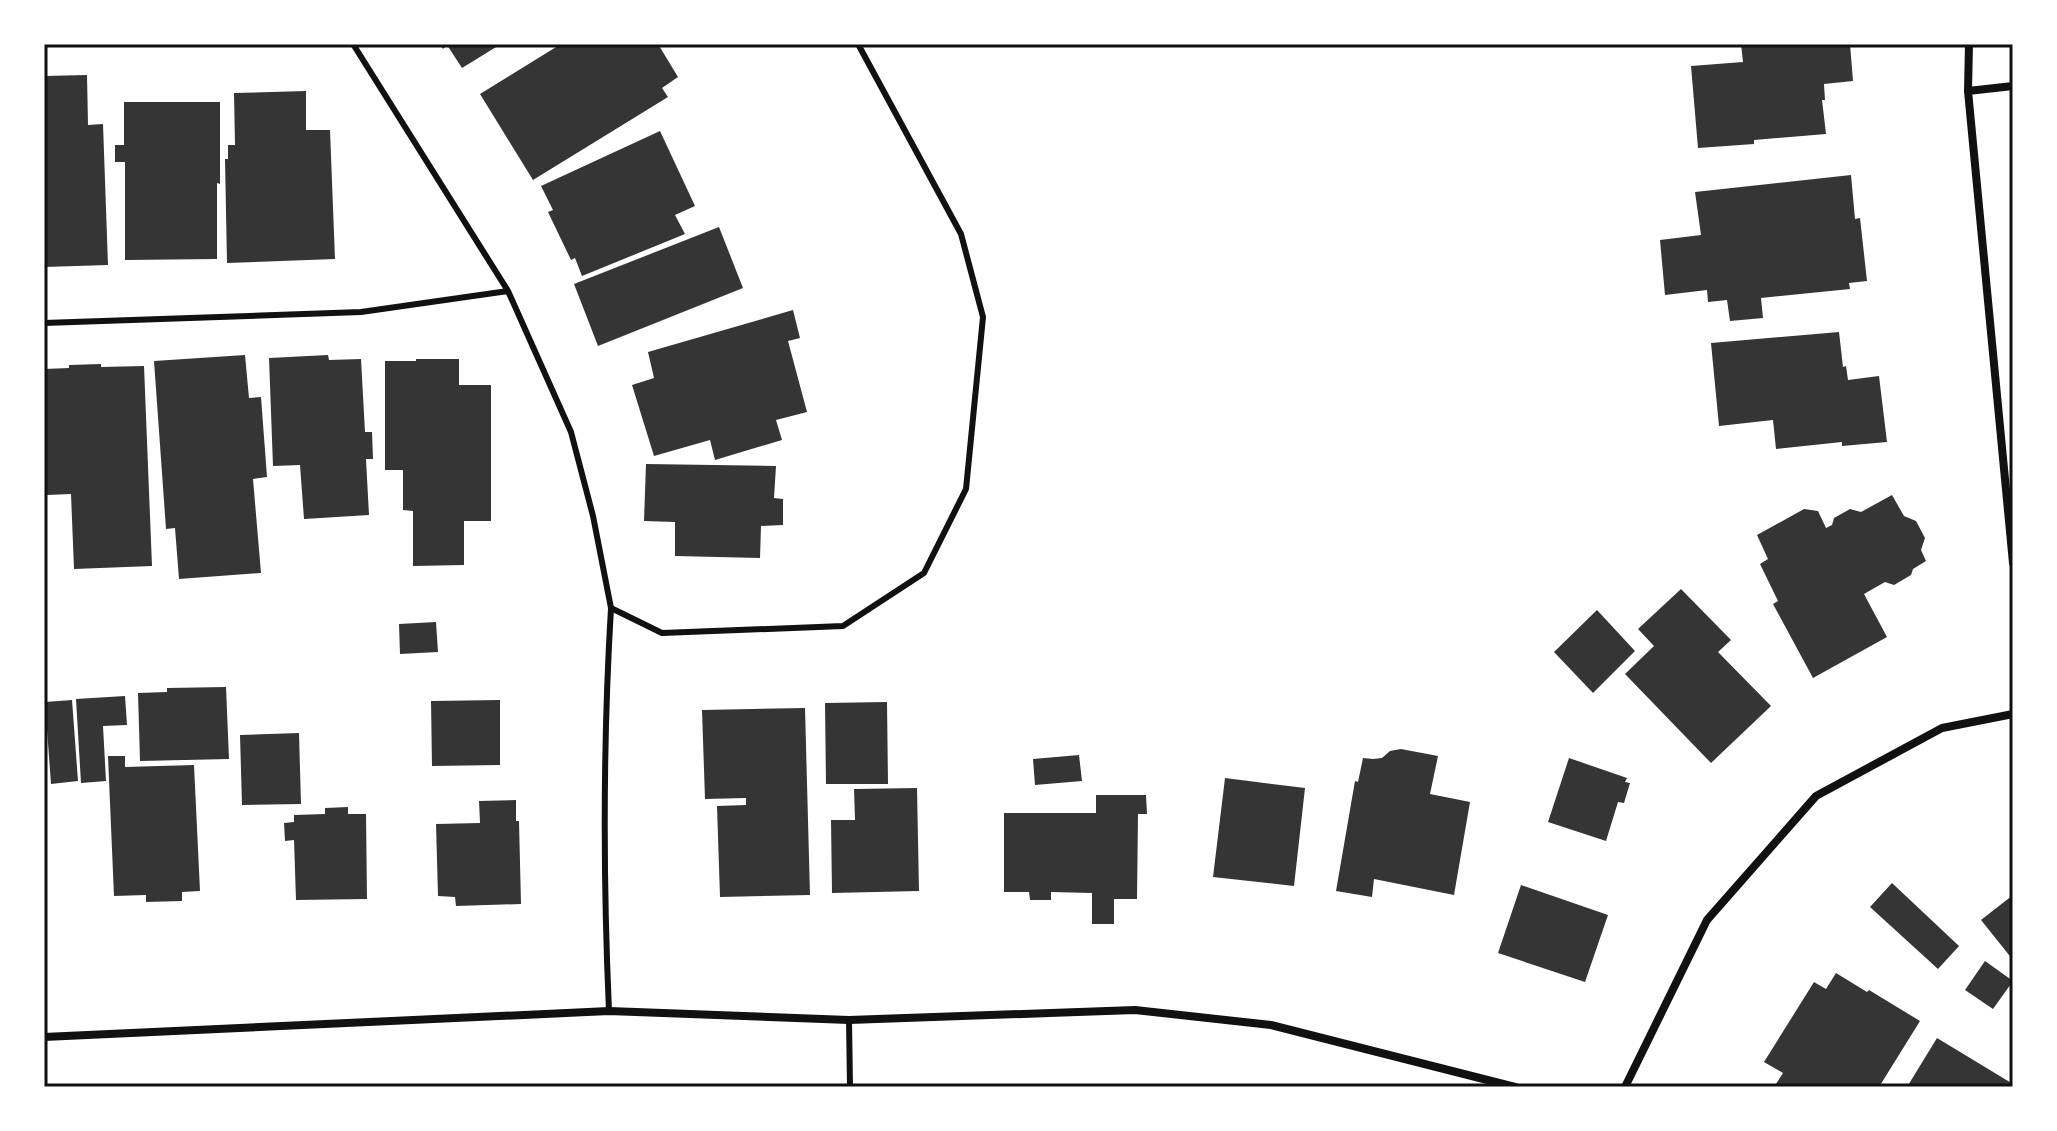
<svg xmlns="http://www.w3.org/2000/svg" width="2057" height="1131" viewBox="0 0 2057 1131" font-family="'Source Sans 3',sans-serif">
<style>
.building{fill:#353535}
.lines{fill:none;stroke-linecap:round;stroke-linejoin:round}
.service{stroke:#111;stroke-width:6}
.minor{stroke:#111;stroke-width:8}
.neatline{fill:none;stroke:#111;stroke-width:3}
</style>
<rect width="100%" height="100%" fill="#fff"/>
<!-- building -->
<path class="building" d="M440,44h61l-39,24 -15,-23 -4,4z
M561,44h97l20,33 -16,11 6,9 -135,83 -53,-86z
M1741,44h109l3,37 -29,3 1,16h-3l4,34 -72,6v4l-56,4 -7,-82 52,-4z
M87,75l1,50 15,-1 5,141 -64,2v-191z
M306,91v39h24l5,129 -108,4 -2,-104h3v-14h7l-1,-52z
M124,102h96v82l-3,-1v76l-92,1v-98h-10v-17h9z
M660,131l35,75 -20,9 10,19 -103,42 -7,-18 -4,2 -23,-48 5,-2 -12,-24z
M1851,175l4,44 5,-1 7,63 -18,2 1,6 -89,9 2,20 -33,3 -3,-21 -19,2 -1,-12 -42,5 -5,-55 41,-5 -6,-43z
M719,227l24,61 -145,58 -24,-62z
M793,310l7,28 -12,3 19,71 -31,8 6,20 -67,20 -5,-20 -56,16 -22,-71 22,-7 -6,-26z
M1839,332l4,35 3,-1 2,14 31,-4 8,66 -45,4v-4l-66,7 -3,-29 -54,6 -8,-83z
M245,355l4,43 12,-1 6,80 -14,2 8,94 -82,6 -4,-51 -9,1 -12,-168z
M328,355l1,5 32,-1 4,73h7l1,27h-7l3,56 -65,4 -4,-54 -27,1 -4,-108z
M416,359h43v26h32v136h-27v44l-51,1v-55l-10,-1v-40h-18v-109h31z
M101,364v3l43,-1 8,200 -78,3 -3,-75 -24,1 -3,-126 25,-1v-3z
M646,464l130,2 -2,32 9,1v26l-22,1 -1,32 -85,-2v-34l-31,-1z
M1892,495l12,21 12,5 9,17 -4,12 5,11 -13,8 -2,6 -17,10 -9,-3 -21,12 23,43 -74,41 -40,-74 5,-3 -18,-37 8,-5 -11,-24 47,-26 14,2 8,17 6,-3 2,-7 16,-9 11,3z
M1681,589l50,51 -13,12 53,54 -60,57 -86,-89 29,-28 -16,-17z
M1597,610l38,41 -42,42 -39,-41z
M436,622l2,30 -38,2 -1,-30z
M226,687l3,72 -89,2 -2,-68 29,-1v-4z
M125,696l2,29 -24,1 3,55 -25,2 -5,-84z
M72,700l6,81 -27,3 -6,-82z
M500,700v65l-68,1 -1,-65z
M887,702l1,82h-62l-1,-81z
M805,708l5,187 -90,2 -3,-91 29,-1v-7l-41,1 -3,-89z
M299,733l2,71 -59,1 -2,-70z
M1401,749l37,7 -8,38 40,8 -16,93 -80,-16 -2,18 -36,-6 19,-110 3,1 5,-24 10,1 9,-1 8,-7z
M1079,755l3,26 -47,4 -2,-26z
M108,756h17v11l69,-2 6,126 -18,1v9l-36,1v-7l-32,1z
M1569,758l58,20 -2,4 5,1 -6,20 -6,-1 -12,39 -58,-19z
M1225,778l80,10 -11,98 -81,-9z
M917,788l2,103 -87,2 -1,-73h24l-1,-31z
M1096,795h50l1,19h-9l-1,85h-23v25h-22v-31l-41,-1v8h-21l-1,-8h-25v-79h92z
M516,800v21h3l2,83 -65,2 -1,-9 -17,-1 -2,-72 44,-1 -1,-22z
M348,807v7h18l1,85 -71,1 -2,-60 -9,1 -1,-18 10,-1v-7l31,-1v-6z
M1892,883l67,63 -21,23 -68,-62z
M1521,885l87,30 -23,67 -87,-29z
M2013,895v65l-32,-40z
M1985,961l28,20 -20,28 -28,-19z
M1836,973l31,19 2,-2 51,31 -41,66h-105l9,-14 -19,-11 50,-80 12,7z
M1937,1038l76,46v3h-106z"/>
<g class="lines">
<!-- service -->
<path class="service" d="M353,44l155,247 63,141 22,84 18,92 51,25 181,-7 81,-53 42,-84 17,-172 -22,-83 -103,-190
M44,323l317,-11 147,-21
M609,1011c-6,-134 -6,-269 2,-403
M849,1020l1,67"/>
<!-- minor -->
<path class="minor" d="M1969,44l-1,47 45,472
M1968,91l45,-5
M44,1037l565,-26 240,9 286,-10 136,15 244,62
M1625,1087l82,-167 109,-124 126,-68 71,-14"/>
</g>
<!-- border -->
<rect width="2057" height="1131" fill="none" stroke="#ffffff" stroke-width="92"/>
<rect x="46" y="46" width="1965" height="1039" class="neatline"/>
</svg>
